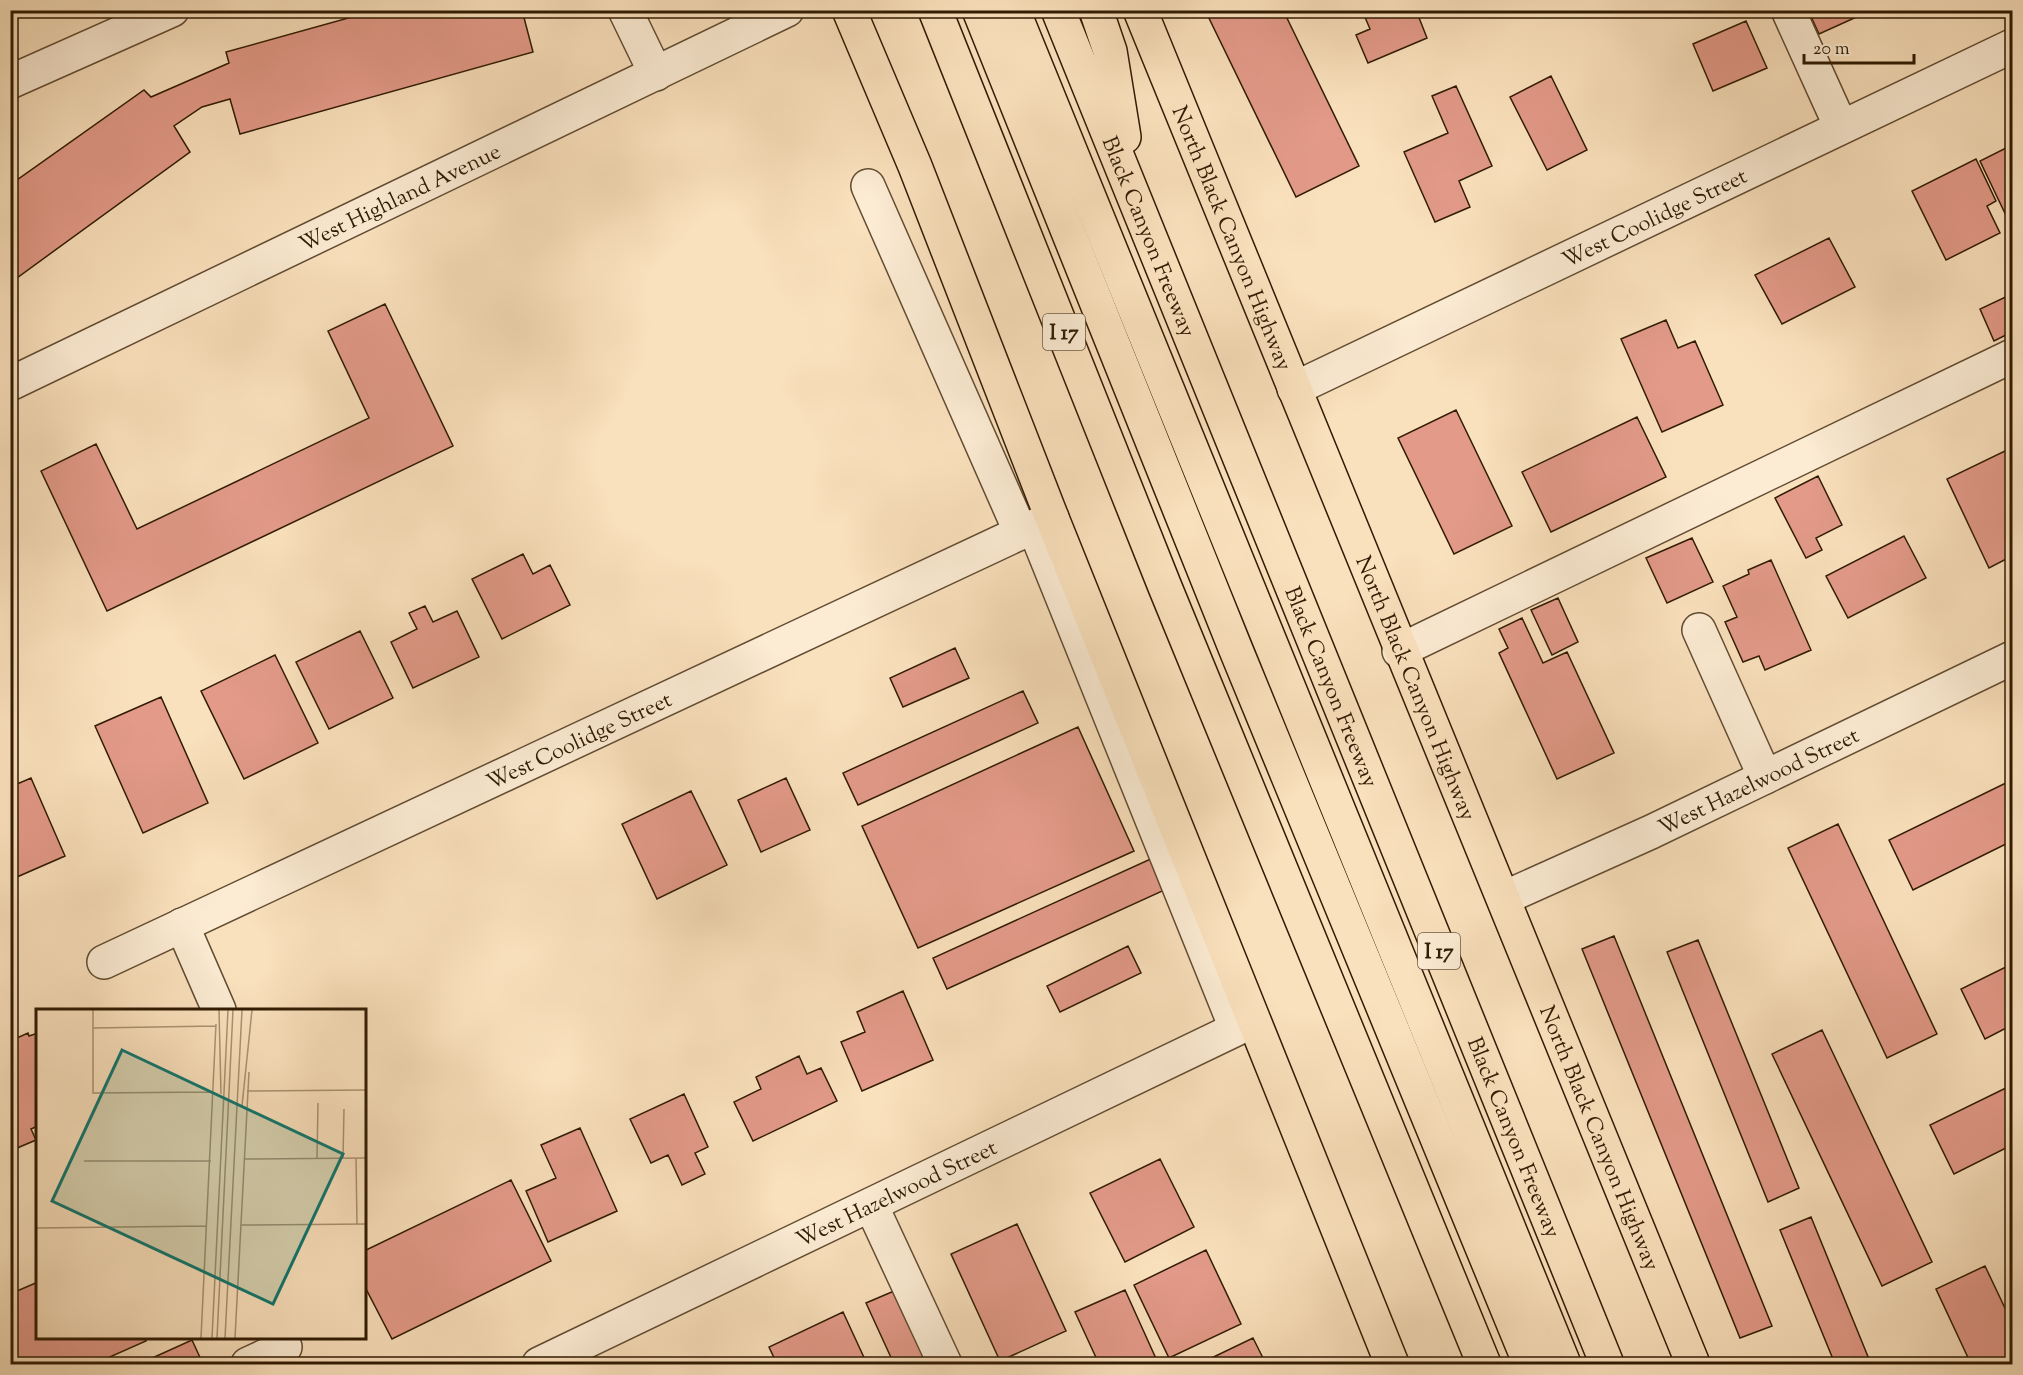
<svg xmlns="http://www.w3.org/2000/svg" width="2023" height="1375" viewBox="0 0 2023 1375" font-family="'Sorts Mill Goudy',serif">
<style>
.building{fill:#e39a89;stroke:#301b03;stroke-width:1.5}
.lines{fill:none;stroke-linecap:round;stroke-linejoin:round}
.minor-casing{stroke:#624c32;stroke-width:36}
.major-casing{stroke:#301b03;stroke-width:36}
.highway-casing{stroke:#301b03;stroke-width:36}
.minor{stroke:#fcecd4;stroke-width:33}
.major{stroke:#fae1bd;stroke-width:33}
.highway{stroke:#fae1bd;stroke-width:33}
.labels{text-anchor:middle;stroke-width:4.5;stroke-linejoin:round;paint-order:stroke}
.shield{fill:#fcecd4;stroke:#6d5a42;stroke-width:1.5}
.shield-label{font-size:21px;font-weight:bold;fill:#301b03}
.street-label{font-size:22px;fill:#301b03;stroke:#fcecd4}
.inset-road{fill:none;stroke:#a99273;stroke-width:1.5}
.view{fill:#0f766e;fill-opacity:0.15;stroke:#0f766e;stroke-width:3}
.inset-edge{fill:none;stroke:#301b03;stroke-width:3}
</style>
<rect width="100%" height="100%" fill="#fae1bd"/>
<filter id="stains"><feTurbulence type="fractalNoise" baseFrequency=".00333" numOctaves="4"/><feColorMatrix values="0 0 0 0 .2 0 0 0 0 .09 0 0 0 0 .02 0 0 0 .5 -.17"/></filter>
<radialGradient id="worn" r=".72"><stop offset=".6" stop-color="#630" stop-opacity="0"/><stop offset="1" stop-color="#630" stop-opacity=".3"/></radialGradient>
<!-- building -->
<path class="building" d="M377,10h145l11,42 -293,82 -10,-35 -28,8 -28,19 16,26 -180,131v-98l134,-95 7,7 78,-34 -3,-11z
M1205,10h78l76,156 -63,31z
M1362,10h54l11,28 -59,25 -12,-28 14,-6z
M1808,10h64l-53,24z
M1746,21l21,47 -54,23 -20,-47z
M1551,76l36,74 -40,20 -37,-73z
M1456,86l36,80 -33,15 11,26 -35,15 -31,-70 44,-19 -16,-37z
M2012,145v83l-32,-67z
M1976,159l20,42 -9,5 13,27 -54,27 -34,-69z
M1829,238l26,49 -73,37 -27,-49z
M2012,294v38l-18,9 -14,-32z
M385,304l68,142 -346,165 -66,-140 55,-27 41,85 232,-111 -41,-87z
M1666,320l12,28 17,-7 28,64 -61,27 -41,-93z
M1456,410l56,116 -58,28 -56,-116z
M1637,417l29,60 -115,55 -29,-60z
M2007,450l5,10v96l-23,12 -42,-89z
M1818,476l24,49 -26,13 6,12 -16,8 -31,-60z
M1904,536l22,42 -78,40 -22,-42z
M1692,538l21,44 -46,21 -21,-45z
M523,554l10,20 17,-9 20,40 -68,34 -30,-60z
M1771,560l40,90 -46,20 -6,-14 -16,6 -18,-40 12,-5 -14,-31 26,-12 -1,-4z
M1558,598l20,44 -26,13 -21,-45z
M425,606l8,16 24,-11 22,46 -66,31 -22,-46 26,-13 -8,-16z
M1522,618l21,45 24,-11 47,101 -57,26 -58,-126 9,-5 -9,-19z
M360,631l33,67 -64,31 -33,-67z
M955,648l14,30 -66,29 -13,-29z
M275,655l43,88 -74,36 -43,-88z
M1023,691l15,32 -180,82 -15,-32z
M161,697l47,106 -65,30 -48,-107z
M1078,727l56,124 -216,97 -56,-122z
M31,778l34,78 -55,24v-93z
M786,778l24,52 -49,22 -23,-52z
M2012,780v61l-99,49 -24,-50z
M691,791l36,74 -70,34 -35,-75z
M1838,824l99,210 -50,24 -99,-210z
M1155,857l14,31 -222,101 -14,-31z
M1614,936l158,390 -32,12 -158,-389z
M1698,940l101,248 -31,14 -101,-250z
M1128,946l13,27 -81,39 -13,-26z
M2012,964v61l-27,14 -24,-50z
M903,991l30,69 -71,31 -21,-49 24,-10 -8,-20z
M1822,1030l110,232 -50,24 -110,-232z
M28,1033l1,3 9,-3v93l-7,3 5,11 -26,11v-110z
M799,1056l8,18 14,-6 16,33 -84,40 -19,-39 27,-13 -5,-12z
M2012,1085v60l-58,29 -24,-49z
M684,1094l24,53 -13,6 10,21 -23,11 -14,-30 -17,8 -21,-44z
M580,1128l37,83 -69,31 -22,-51 30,-13 -15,-33z
M1160,1159l34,68 -69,35 -35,-69z
M511,1180l40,81 -159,78 -28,-54v-34z
M1811,1217l60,147h-36l-55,-134z
M1017,1224l49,107 -66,30 -49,-107z
M1206,1250l35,74 -72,34 -35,-73z
M1985,1266l27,57v41h-41l-35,-75z
M38,1282v56h106l2,3 -52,23h-15l-2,-4 -10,4h-57v-70z
M1125,1290l33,73 -4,1h-55l-24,-52z
M894,1291l34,73h-34l-28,-61z
M843,1312l24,52h-90l-8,-17z
M1253,1338l13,26h-67z
M192,1340l11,24h-64z"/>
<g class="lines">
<defs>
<g id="minor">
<path d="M625,10l31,64"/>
<path d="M1788,10l53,117"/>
<path d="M10,82l162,-72"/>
<path d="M868,186l153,347"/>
<path id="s1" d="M10,384l777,-374"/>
<path id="s2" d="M1294,389l718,-343"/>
<path d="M1034,527l202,501"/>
<path d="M1699,630l66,147"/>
<path d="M1399,651l613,-295"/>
<path id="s3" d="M1504,898l147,-66 361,-174"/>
<path d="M182,925l37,85"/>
<path id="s4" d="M104,962l948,-444"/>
<path d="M871,1205l74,159"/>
<path d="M248,1364l37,-17"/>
<path id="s5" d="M539,1364l714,-343"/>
</g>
<g id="major">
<path d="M849,10l66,156 137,352 340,846"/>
<path id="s6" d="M1140,10l553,1354"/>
</g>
<g id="highway">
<path d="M935,10l230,577 319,777"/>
<path d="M979,10l257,640 294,714"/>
<path d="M1013,10l551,1354"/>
<path id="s7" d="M1058,10l549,1354"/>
<path d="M1096,10l14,41 14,86"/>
</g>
</defs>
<!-- minor casing -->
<use href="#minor" class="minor-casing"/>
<!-- major casing -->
<use href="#major" class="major-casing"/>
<!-- highway casing -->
<use href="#highway" class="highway-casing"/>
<!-- minor -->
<use href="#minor" class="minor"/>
<!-- major -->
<use href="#major" class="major"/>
<!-- highway -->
<use href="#highway" class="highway"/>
</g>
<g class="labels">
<!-- shield labels -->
<g class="shield">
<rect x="1043" y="314" width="42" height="36" rx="4.5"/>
<rect x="1418" y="933" width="42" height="36" rx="4.5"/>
</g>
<g class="shield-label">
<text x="1064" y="339">I 17</text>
<text x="1439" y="958">I 17</text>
</g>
<!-- street labels -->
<g class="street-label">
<text dy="8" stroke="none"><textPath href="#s1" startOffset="432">West Highland Avenue</textPath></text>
<text dy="8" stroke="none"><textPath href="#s2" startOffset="399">West Coolidge Street</textPath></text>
<text dy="8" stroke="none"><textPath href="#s7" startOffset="244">Black Canyon Freeway</textPath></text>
<text dy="8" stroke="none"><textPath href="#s6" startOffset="246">North Black Canyon Highway</textPath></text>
<text dy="8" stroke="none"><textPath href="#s7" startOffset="730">Black Canyon Freeway</textPath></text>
<text dy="8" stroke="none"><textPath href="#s6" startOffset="732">North Black Canyon Highway</textPath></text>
<text dy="8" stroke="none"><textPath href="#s4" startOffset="524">West Coolidge Street</textPath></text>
<text dy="8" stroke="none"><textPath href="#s3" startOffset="280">West Hazelwood Street</textPath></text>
<text dy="8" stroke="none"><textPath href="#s6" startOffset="1218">North Black Canyon Highway</textPath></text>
<text dy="8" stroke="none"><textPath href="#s7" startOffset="1216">Black Canyon Freeway</textPath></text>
<text dy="8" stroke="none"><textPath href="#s5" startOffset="396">West Hazelwood Street</textPath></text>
</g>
</g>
<!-- overview -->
<g transform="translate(36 1009)">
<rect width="330" height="330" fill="#fae1bd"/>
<path class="inset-road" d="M57,1v83l120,-1M183,1l2,84M57,19l123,-2M211,82l119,-1M206,97l10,-96M281,149l1,-55M307,149l1,-49M320,149l1,67M208,150l122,-1M48,152h127M205,216l125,-1M0,219l171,-2M165,329l15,-314M176,329l16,-328M181,329l16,-328M189,329l17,-328M199,329l14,-266"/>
<path class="view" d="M86,41l221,104 -70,150 -221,-103z"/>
<rect width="330" height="330" class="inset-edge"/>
</g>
<!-- margin -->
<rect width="2023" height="1375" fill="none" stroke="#fae1bd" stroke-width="36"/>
<rect x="12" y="12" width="1999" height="1351" fill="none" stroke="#301b03" stroke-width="3"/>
<rect x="18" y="18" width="1987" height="1339" fill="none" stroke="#301b03" stroke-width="1.5"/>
<!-- scale -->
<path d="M1804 54v9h110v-9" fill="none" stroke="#301b03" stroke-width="3"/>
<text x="1813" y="54" font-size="18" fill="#301b03" stroke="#fcecd4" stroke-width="4.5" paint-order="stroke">20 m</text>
<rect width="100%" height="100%" filter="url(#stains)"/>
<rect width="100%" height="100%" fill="url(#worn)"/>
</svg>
